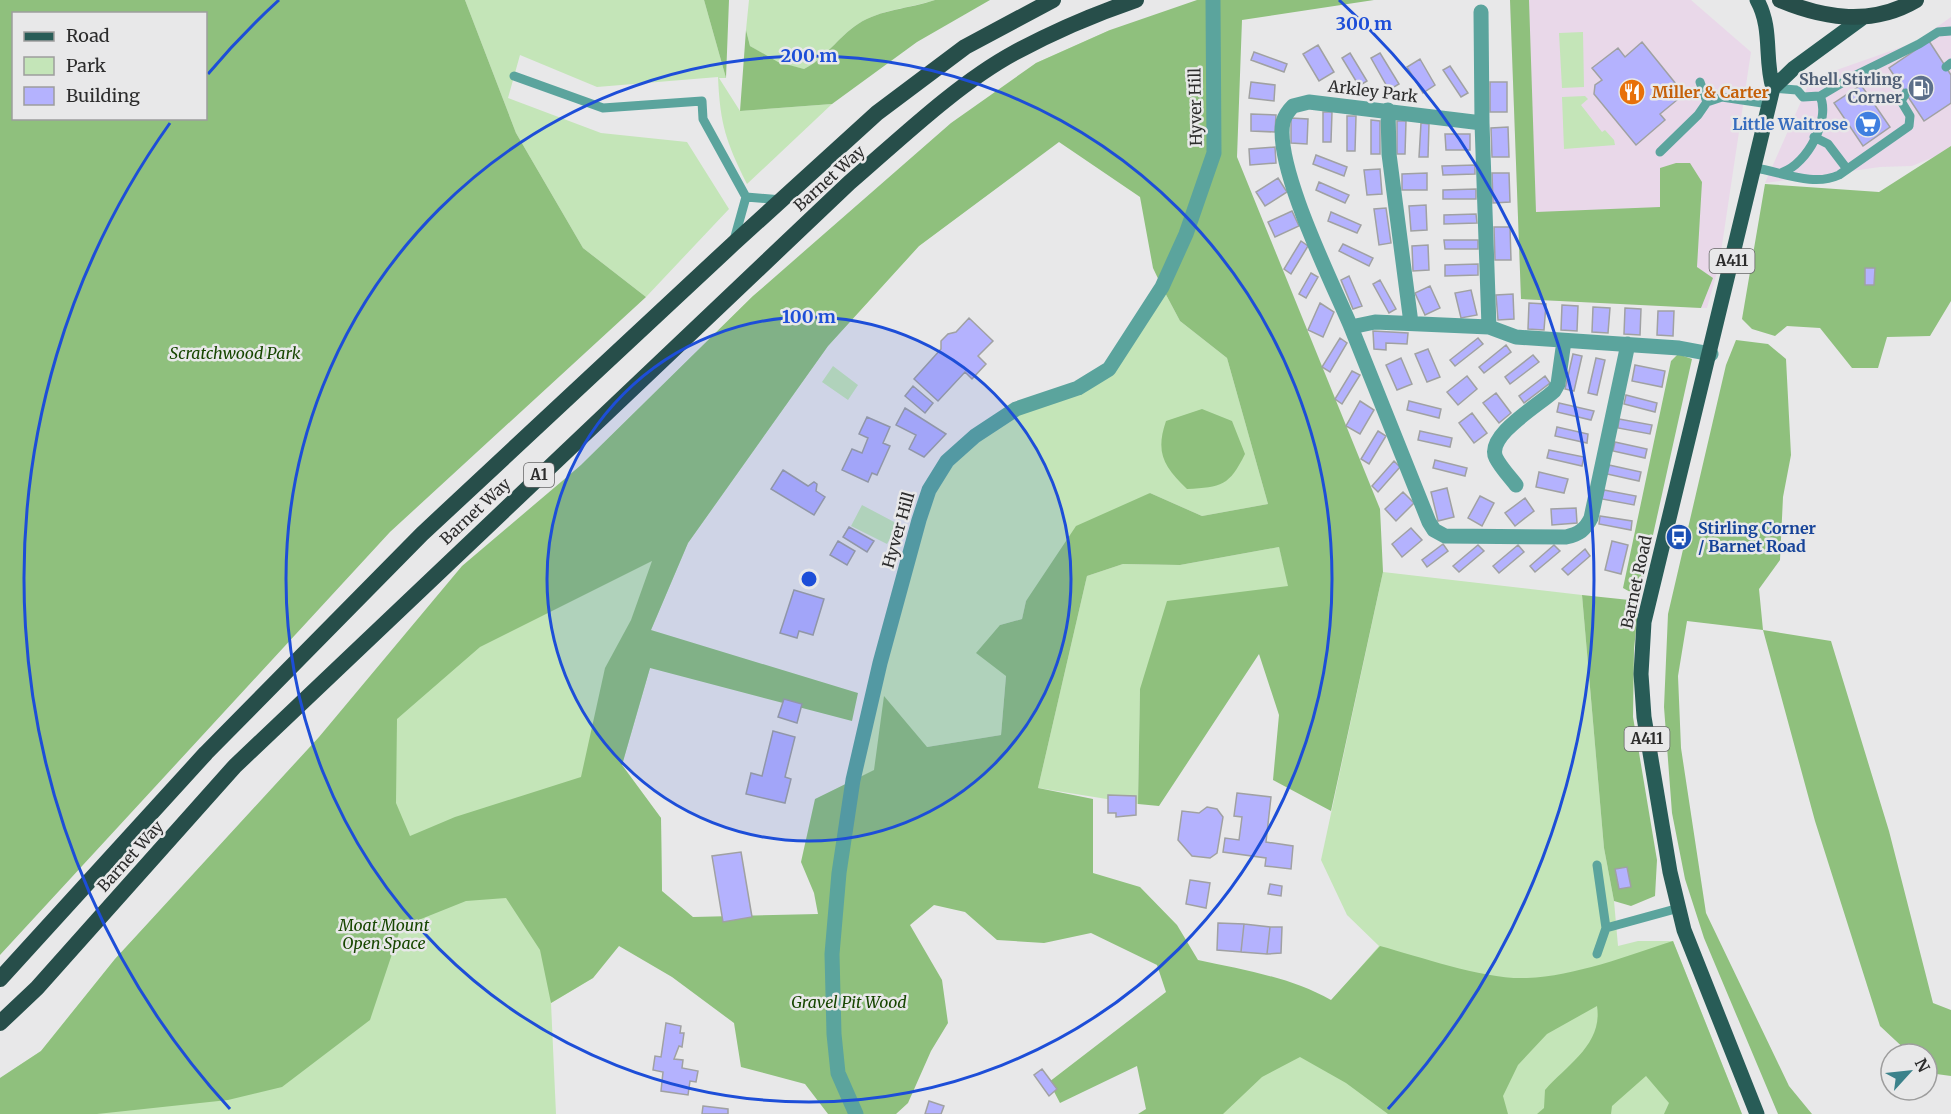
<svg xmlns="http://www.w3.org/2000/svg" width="1951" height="1114" viewBox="0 0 1951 1114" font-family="Merriweather,serif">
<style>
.commercial{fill:#e9d8e9}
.green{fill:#c4e5b8}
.forest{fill:#8fc07d;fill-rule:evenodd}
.building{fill:#b4b2fe;stroke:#a0a1a2;stroke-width:1.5}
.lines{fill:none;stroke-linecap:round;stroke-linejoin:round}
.service{stroke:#5ba49d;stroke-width:9}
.minor{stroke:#5ba49d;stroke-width:15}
.primary{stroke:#285c57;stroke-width:15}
.trunk{stroke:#274e4a;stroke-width:16}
.ring{fill:none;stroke:#1d4ed8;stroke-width:3}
.labels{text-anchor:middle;stroke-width:5;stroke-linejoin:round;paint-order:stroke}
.shield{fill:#e8e8e9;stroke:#646465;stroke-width:1.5}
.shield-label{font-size:15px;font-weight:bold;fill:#2c2c2c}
.service-label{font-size:16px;font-weight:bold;fill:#4e5e75;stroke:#e8e8e9;text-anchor:end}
.street-label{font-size:16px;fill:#2c2c2c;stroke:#e8e8e9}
.food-label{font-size:16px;font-weight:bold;fill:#c56008;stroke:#e8e8e9;text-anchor:start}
.shop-label{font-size:16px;font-weight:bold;fill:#366cbe;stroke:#e8e8e9;text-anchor:end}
.park-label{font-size:16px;font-style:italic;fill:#174600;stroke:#e8e8e9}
.transit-label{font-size:16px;font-weight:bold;fill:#164399;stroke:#e8e8e9;text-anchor:start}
.centre{fill:#1d4ed8;stroke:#e8e8e9;stroke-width:3}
.ring-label{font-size:18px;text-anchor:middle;font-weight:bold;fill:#1d4ed8;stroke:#e8e8e9;stroke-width:5;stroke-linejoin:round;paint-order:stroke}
</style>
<rect width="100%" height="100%" fill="#e8e8e9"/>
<!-- commercial -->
<path class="commercial" d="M1510,0h181l60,52 -32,213 -12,43 -186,-9z
M1951,17v133l-39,16 -32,1 -115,16 46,-104 105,-37z"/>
<!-- green -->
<path class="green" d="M465,0h239l22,78h-7l21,33 92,-7 -85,80c-21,-42 -27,-60 -29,-107l-121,10 -77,-32 -12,43 93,35 86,9 42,67 -83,88 -63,-49 -67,-115z
M749,0h186c-25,8 -56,10 -77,24 -20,13 -32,34 -54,45l-26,-6 -28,-17 -4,-16z
M1110,30l-51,111 -140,105 -91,100 -140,197 -37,87 -1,38 -28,97 39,53 1,73 -69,87 -42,25 5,111h-556v-36l41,-27 74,-92 466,-494 172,-169 283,-233z
M1583,32l1,55 -22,1 -3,-55z
M1585,96l3,3 -7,6 21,27 3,-2 9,10 1,5 -51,4 -2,-52z
M1162,287l18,34 47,37 41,146 -66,12 -52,-23 -124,108 -4,18 -22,6 6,51 -5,59 -74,12 -74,33 76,-290 46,-54 134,-67z
M833,366l25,19 -10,15 -26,-18z
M862,505l36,19 -11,20 -36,-18z
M1279,547l10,39 -149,103 -2,115 -100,-16 49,-212 36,-12 57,1z
M1383,572l199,23 22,253 10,53 4,45 20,-5h35l69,173h-592l182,-114 47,-54 -32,-31 -26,-55z"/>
<!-- forest -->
<path class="forest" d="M0,0h465l51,133 67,115 63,49 -256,235 -390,423zM14,14h192v104h-192z
M704,0h25l-3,78z
M935,0h55l-73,42 -85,62 -92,7 6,-81 4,16 28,16 26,7c22,-11 34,-32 54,-45 23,-15 51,-15 77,-24z
M1197,0h177l-132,20 -5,137 143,352 3,63 -52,239 -58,-31 6,-65 -20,-61 -100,152 -21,-2 2,-115 27,-88 121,-15 -9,-39 -99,18 -57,-1 -36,12 -49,212 55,11v74l47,14 37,38 21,35c46,10 92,17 133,40l49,-54c41,11 105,34 147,32 48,-2 100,-22 146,-37l69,173h-78l5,-11 -23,-27 -34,30 -1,8h-74l7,-6 1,-18c23,-26 58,-46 52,-84l-50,28 -29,31 -15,31 5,18h-120l-42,-31 -46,-26 -38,20 -39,37h-85l8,-5 -9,-43 -77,37 -11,-21 117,-90 -9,-27 -66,-32 -47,10 -47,-3 -32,-28 -31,-7 -24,20 32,55 6,43 -17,28 -23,52 -12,11h-68l-23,-30 -64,-17 -7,-44 -62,-46 -53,-31 -26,32 -42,25 -11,-53 -34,-52 -40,3 -65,26 -31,93 -88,67 -54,13 -131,14h-97v-36l41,-27 74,-92 204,-222 143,-171 119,-101 172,-169 198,-173 85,-60 74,-33zM1059,142l81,55 13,71 9,19 18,34 47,37 41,146 -66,12 -52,-23 -74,33 -50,75 -4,18 -22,6 -24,28 30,23 -5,59 -74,12 -43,-51 -10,74 -59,29 -14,63 13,31 4,21 -125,3 -31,-26 -1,-73 -39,-53 28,-97 202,53 6,-28 -207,-63 37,-87 140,-197 91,-100zM652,561l-21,59 -26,48 -24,109 -126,40 -45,19 -14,-33 1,-84 83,-72z
M1510,0h19l7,212 124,-5v-39l16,-5h14l12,19 -5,85 16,11 -12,30 -180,-9z
M1951,146v155l-21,35 -43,1 -9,31h-26l-32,-40 -33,-2 -12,10 -23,-7 -10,-10 23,-135 114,8z
M1736,340l32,4 18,15 5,96 -8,42 -3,63 -21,29 4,41 68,11 58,190 44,172 18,7v66l-22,-3 -2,-3v-16h-17l-30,-28 -65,-205 -52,-191 -76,-9 -9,55 3,72 25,165 83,173 23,28h-34l-74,-176 -19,-59 -13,-66 -8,-106 4,-93 58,-249z
M1678,354l14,5 -51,230 -9,4 -9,-5 48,-227z
M1202,409l30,12 13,33c-16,32 -23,33 -58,35 -23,-22 -32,-36 -21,-68z
M1582,595l57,6 -5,48 -1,68 24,143 -2,36 -24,10 -17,-5 -10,-53z"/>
<!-- building -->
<path class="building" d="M1929,41l22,34v28l-27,18 -35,-53z
M1642,42l34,42 -7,6 8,10 -17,14 5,6 -29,25 -42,-51 1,-9 7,-5 -10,-12 26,-20 7,9z
M1318,45l16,27 -15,9 -16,-27z
M1254,52l33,12 -3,8 -33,-12z
M1350,53l17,28 -8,5 -17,-28z
M1380,53l19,31 -10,6 -18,-32z
M1420,59l15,26 -12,8 -16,-26z
M1450,66l18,27 -7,4 -18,-27z
M1251,82l24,3 -1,16 -25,-3z
M1490,82h17v30h-17z
M1861,85l29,42 -27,19 -29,-43z
M1323,112h9l-1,30h-8z
M1251,114l25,1 -1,17 -24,-1z
M1347,116h9l-1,35h-8z
M1291,118l17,1 -1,25 -16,-1z
M1371,120l9,1v33h-9z
M1397,121h9l-1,33h-8z
M1421,123l8,1 -1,33h-9z
M1508,127l1,30h-17l-1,-29z
M1445,134h25v16h-24z
M1275,147l1,16 -26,2 -1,-16z
M1316,155l31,12 -3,9 -31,-12z
M1475,165v9l-32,1 -1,-9z
M1380,169l2,25 -15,1 -3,-25z
M1427,173v17h-25v-16z
M1492,173h17l1,29 -17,1z
M1278,178l9,14 -22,14 -9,-14z
M1319,182l30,13 -4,8 -29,-13z
M1476,189v10h-33v-9z
M1426,205l1,25 -16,1 -2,-25z
M1386,208l5,35 -12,2 -5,-36z
M1292,211l7,15 -24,11 -7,-15z
M1331,212l30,13 -4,8 -29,-12z
M1476,214l1,9 -33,1v-9z
M1494,227h16l1,33h-16z
M1444,240h34v9h-33z
M1301,241l7,5 -17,28 -7,-5z
M1343,244l30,14 -4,8 -30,-15z
M1428,245l1,25 -16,1 -1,-25z
M1478,264v11l-33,1v-11z
M1865,268h10l-1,17h-9z
M1311,273l7,4 -12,21 -7,-4z
M1349,276l13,30 -9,3 -12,-29z
M1380,280l16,29 -7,4 -16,-29z
M1430,286l10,22 -15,7 -10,-22z
M1471,290l6,25 -16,3 -6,-25z
M1513,294l1,25 -16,1 -2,-25z
M1320,303l14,9 -11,25 -15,-7z
M1529,303l17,1 -2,26 -16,-1z
M1562,305l16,1 -1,25 -16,-1z
M1593,307l17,1 -2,25 -16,-1z
M1625,308l16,1 -1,26 -16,-1z
M1658,311h16l-1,25 -16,-1z
M969,318l24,23 -15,15 8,8 -14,15 -7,-7 -27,29 -24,-22 27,-30v-8l7,-7 8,-2z
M1373,331l35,2 -1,11 -21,-1v7l-12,-1z
M1340,338l7,5 -17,29 -8,-5z
M1478,338l5,6 -28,22 -5,-6z
M1506,345l5,7 -27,21 -5,-6z
M1428,349l12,28 -13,5 -12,-28z
M1573,354l9,2 -8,35 -9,-2z
M1533,355l6,7 -29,22 -5,-7z
M1401,358l11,26 -15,6 -11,-25z
M1596,358l9,2 -8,35 -9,-2z
M1635,365l30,6 -3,16 -30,-6z
M1352,371l8,4 -18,29 -7,-5z
M1467,376l10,13 -19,16 -11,-13z
M1545,376l5,7 -26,20 -5,-7z
M913,386l20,17 -8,10 -20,-17z
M1496,393l15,20 -12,10 -16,-20z
M1626,395l31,8 -2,9 -31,-8z
M1360,401l14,9 -14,24 -14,-8z
M1409,401l32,8 -2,9 -32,-8z
M1559,403l35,8 -3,9 -34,-8z
M905,408l41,26 -22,23 -15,-8 7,-14 -20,-10z
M1472,413l15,20 -13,10 -15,-20z
M867,417l23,10 -7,16 7,3 -13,29 -5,-2 -4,9 -26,-12 10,-21 10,4 6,-15 -9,-4z
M1619,419l33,6 -2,9 -32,-6z
M1557,427l31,7 -1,9 -32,-7z
M1378,431l8,5 -17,28 -8,-5z
M1420,431l32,7 -2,9 -32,-7z
M1615,442l32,7 -2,9 -32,-7z
M1549,450l35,7 -2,9 -35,-8z
M1435,460l32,8 -2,8 -32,-8z
M1394,461l6,6 -22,25 -6,-6z
M1609,465l32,7 -2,9 -32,-7z
M783,470l25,16 6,-4 3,2 -1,7 9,6 -11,18 -43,-26z
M1539,472l29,7 -4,14 -28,-6z
M1447,488l7,29 -16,4 -7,-29z
M1604,490l32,6 -2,9 -32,-6z
M1403,492l11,11 -18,18 -11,-12z
M1480,496l14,7 -12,23 -14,-8z
M1525,498l9,13 -19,15 -10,-13z
M1576,508l1,15 -25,2 -1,-16z
M1600,516l32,5 -1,9 -32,-6z
M849,527l25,14 -7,11 -24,-15z
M1411,528l11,12 -20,17 -10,-13z
M838,541l17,10 -8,14 -17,-10z
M1612,541l16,4 -7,29 -16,-4z
M1443,544l5,7 -21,16 -5,-7z
M1478,545l6,6 -25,21 -6,-6z
M1518,545l6,7 -25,21 -6,-7z
M1554,545l6,6 -25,21 -5,-6z
M1585,549l5,7 -22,19 -6,-6z
M794,590l30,9 -11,36 -14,-4 -2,7 -17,-5z
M784,699l18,5 -5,19 -19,-6z
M773,731l22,6 -10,40 6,2 -6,24 -39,-9 5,-21 11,3z
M1237,793l34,4 -5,45 27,4 -2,23 -26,-3 1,-8 -43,-6 2,-14 14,2 3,-23 -8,-1z
M1108,795l28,1v19l-20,2v-4h-8z
M1207,807l10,2 6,8 -6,36 -7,5 -18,-2 -14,-16 4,-29 17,2z
M741,852l11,65 -29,5 -11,-66z
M1627,867l4,20 -12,2 -4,-20z
M1190,880l20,3 -4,25 -20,-4z
M1270,884l12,2 -1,10 -13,-2z
M1218,923l26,1 -3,28 -24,-2z
M1244,924l26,3 -3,27 -26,-2z
M1270,927h12l-1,26 -14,1z
M666,1023l15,3 -1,7h4l-2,14 -3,-1 -5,13 9,1 -1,8 16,3 -2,11 -6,-1 -2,14 -27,-4 2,-19 -10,-2 2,-14 6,1z
M1042,1069l15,20 -8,7 -15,-21z
M929,1101l15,5 -3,8h-16z
M703,1106l25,3v5h-26z"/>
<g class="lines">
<!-- service -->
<path class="service" d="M1946,67l5,-4
M514,76l89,32 99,-7 1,18 43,78 -12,43
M1773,88l24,2 6,7 17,-1 32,-19 67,-33 19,-12 13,-1
M1707,102l15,-5 47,7
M1814,137l14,7 19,25
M1660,152l38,-37 9,-13 -7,-20
M1755,168c27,4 58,19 84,7l70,-49 1,-10 -9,-15 5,-8
M1783,172c24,-8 48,-53 37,-76
M746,197l36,3
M1606,928l73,-20
M1597,954l9,-26 -9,-63"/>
<!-- minor -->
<path class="minor" d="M1481,12l1,111
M1388,110l1,44 22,169
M1351,327l78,195 5,8 11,6 121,1c13,-3 19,-7 25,-19l37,-174
M1489,327l-7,-204 -173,-21 -16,4c-5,5 -8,9 -10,16 -9,44 49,160 68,205l24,-5 114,5 27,10 163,11 32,6
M1516,485c-6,-8 -15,-17 -20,-27 -11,-22 43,-53 58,-67l4,-7 6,-43
M856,1114l-18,-41 -4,-39 -2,-80 7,-81 14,-93 27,-117 39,-143 10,-30 18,-29 28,-25 41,-27 62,-21 31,-19 53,-82 24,-53 28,-81 -1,-153"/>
<!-- primary -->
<path class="primary" d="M1757,0c16,29 7,58 16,88
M1757,1114l-73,-184 -14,-58 -26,-155 -3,-43 3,-52 129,-534 21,-20 67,-49"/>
<!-- trunk -->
<path class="trunk" d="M1780,0c45,19 92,26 136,0
M0,979l206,-226 216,-219 311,-290 144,-131 88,-66 88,-47
M0,1023l37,-35 198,-222 614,-583c50,-43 108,-99 165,-130 39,-21 81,-39 122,-53"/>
</g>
<!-- distance rings -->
<circle cx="809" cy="579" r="262" fill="#1d4ed8" fill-opacity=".12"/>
<g class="ring">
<circle cx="809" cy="579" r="262"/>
<circle cx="809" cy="579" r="523"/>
<path d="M230 1109A785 785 0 0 1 170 123M208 74A785 785 0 0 1 279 0M1339 0A785 785 0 0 1 1388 1109"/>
</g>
<!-- icons -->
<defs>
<symbol id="fuel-disc" viewBox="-11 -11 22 22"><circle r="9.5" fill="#5c6f8a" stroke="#e8e8e9"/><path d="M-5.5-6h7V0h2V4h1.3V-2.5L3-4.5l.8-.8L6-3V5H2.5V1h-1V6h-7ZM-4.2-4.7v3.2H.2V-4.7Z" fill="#fff"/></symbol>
<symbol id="restaurant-disc" viewBox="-11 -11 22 22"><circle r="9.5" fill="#e8710a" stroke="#e8e8e9"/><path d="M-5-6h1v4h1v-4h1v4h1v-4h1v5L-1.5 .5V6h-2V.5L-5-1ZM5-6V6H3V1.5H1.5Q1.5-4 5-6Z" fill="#fff"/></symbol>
<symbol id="supermarket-disc" viewBox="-11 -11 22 22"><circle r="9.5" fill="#3f7fe0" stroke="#e8e8e9"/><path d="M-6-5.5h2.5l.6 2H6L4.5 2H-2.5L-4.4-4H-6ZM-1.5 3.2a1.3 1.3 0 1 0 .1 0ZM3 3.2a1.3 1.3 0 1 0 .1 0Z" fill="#fff"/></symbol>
<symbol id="bus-disc" viewBox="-11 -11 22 22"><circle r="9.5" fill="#1a4fb4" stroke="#e8e8e9"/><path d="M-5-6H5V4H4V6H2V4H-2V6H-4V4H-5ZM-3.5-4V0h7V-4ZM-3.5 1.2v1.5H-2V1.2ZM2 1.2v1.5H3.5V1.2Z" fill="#fff"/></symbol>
</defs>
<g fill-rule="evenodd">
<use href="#fuel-disc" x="1906" y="73" width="30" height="30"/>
<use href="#restaurant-disc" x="1617" y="77" width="30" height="30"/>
<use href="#supermarket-disc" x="1853" y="109" width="30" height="30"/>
<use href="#bus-disc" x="1664" y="522" width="30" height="30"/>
</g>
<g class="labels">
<!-- shield labels -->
<g class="shield">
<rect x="1709.5" y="249" width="45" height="24" rx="4.5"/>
<rect x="524" y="463" width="30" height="24" rx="4.5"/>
<rect x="1624.5" y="727" width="45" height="24" rx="4.5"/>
</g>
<g class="shield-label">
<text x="1732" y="266">A411</text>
<text x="539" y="480">A1</text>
<text x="1647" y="744">A411</text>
</g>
<!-- service labels -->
<g class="service-label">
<text x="1902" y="85">Shell Stirling<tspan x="1902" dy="18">Corner</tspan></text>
</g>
<!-- street labels -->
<g class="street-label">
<text transform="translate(1373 91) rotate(7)" y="6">Arkley Park</text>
<text transform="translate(1195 107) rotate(-91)" y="6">Hyver Hill</text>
<text transform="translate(829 178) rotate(-42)" y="6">Barnet Way</text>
<text transform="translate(475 511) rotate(-43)" y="6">Barnet Way</text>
<text transform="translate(898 530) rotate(-74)" y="6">Hyver Hill</text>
<text transform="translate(1636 582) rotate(-78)" y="6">Barnet Road</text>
<text transform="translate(130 856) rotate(-48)" y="6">Barnet Way</text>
</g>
<!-- food labels -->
<g class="food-label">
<text x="1652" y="98">Miller &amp; Carter</text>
</g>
<!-- shop labels -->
<g class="shop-label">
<text x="1848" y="130">Little Waitrose</text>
</g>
<!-- park labels -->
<g class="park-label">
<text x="235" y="359">Scratchwood Park</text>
<text x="384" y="931">Moat Mount<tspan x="384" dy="18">Open Space</tspan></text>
<text x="849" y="1008">Gravel Pit Wood</text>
</g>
<!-- transit labels -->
<g class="transit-label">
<text x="1698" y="534">Stirling Corner<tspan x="1698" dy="18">/ Barnet Road</tspan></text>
</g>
</g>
<circle cx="809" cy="579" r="9" class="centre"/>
<g class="ring-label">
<text x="1364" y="30">300 m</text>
<text x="809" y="62">200 m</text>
<text x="809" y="323">100 m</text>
</g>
<!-- legend -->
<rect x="12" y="12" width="195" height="108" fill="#e8e8e9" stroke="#9d9d9d" stroke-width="1.5"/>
<rect x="24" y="32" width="30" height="9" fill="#285c57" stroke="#9d9d9d" stroke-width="1.5"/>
<text x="66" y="42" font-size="18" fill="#2c2c2c">Road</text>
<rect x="24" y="57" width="30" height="18" fill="#c4e5b8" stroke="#9d9d9d" stroke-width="1.5"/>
<text x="66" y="72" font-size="18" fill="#2c2c2c">Park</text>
<rect x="24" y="87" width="30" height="18" fill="#b4b2fe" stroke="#9d9d9d" stroke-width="1.5"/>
<text x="66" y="102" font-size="18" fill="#2c2c2c">Building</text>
<!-- north arrow -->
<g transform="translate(1909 1072) rotate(63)"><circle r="28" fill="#e8e8e9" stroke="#9d9d9d" stroke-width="1.5"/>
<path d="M0-4.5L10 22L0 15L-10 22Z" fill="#3b828b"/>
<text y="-9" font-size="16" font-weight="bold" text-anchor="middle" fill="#2c2c2c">N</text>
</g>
</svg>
